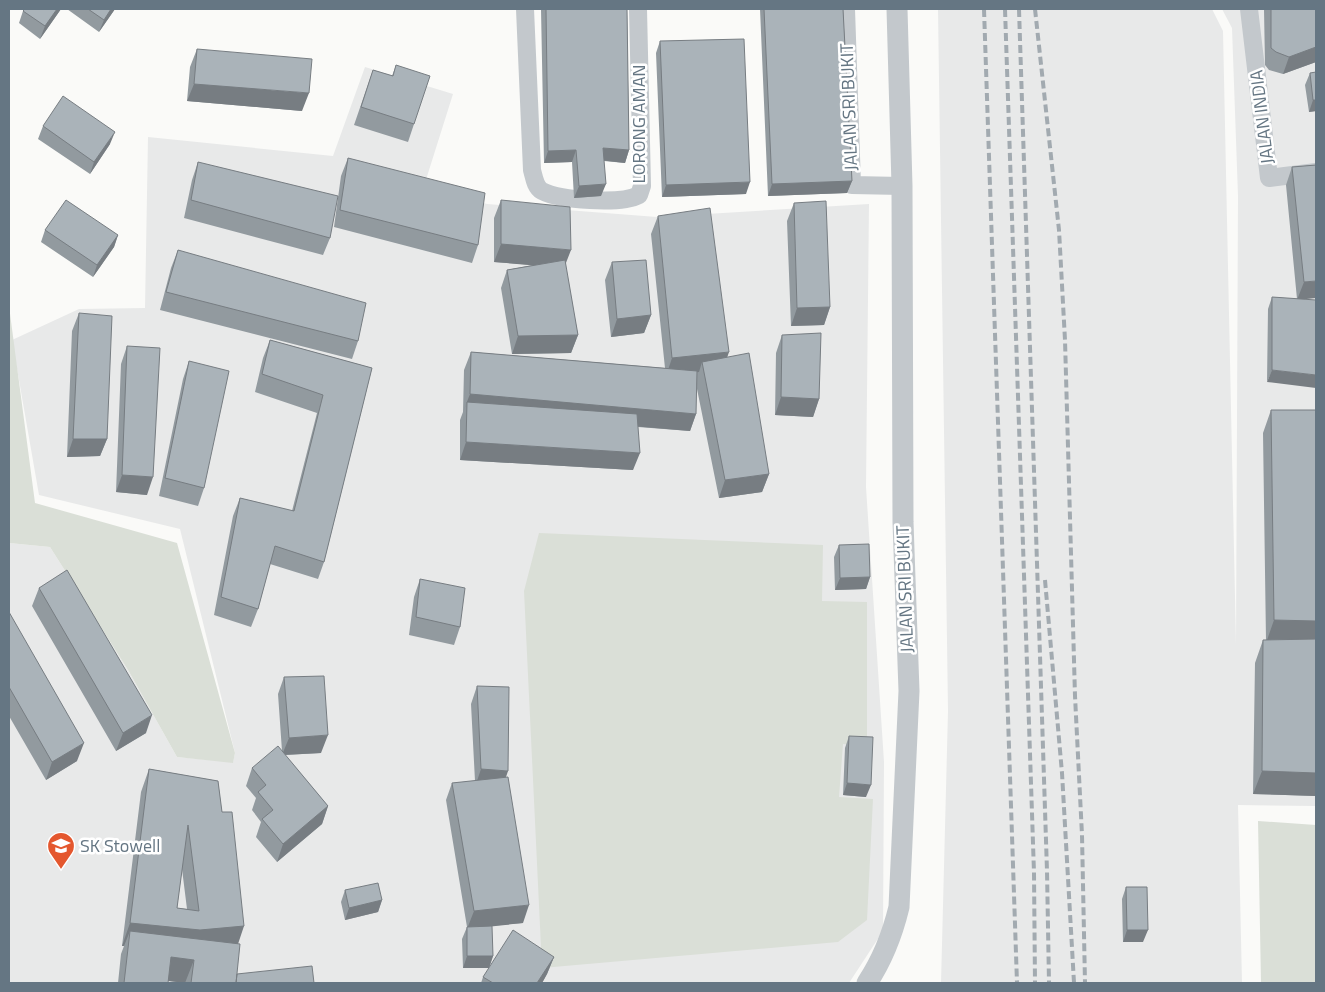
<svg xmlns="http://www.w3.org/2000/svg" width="1325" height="992" viewBox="0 0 1325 992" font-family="'Titillium Web',sans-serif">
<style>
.built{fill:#e8e9e9}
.green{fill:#dadfd7}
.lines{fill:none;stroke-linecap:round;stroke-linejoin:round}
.minor{stroke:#c3c8cc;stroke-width:18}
.tertiary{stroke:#c3c8cc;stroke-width:21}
.rail{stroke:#a2aab0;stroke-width:4;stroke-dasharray:8 4;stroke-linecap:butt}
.wall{fill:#929a9f;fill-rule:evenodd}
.shaded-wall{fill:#777d82}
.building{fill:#aab3b9;stroke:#777d82;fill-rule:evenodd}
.labels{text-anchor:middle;stroke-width:5;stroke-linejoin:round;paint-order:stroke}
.street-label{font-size:18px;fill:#657683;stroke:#fff}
.poi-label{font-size:18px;fill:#657683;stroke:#fff;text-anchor:start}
</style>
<rect width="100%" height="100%" fill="#fafaf8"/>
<!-- built -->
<path class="built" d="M938,9h274l11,22 13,613 2,-448 -6,-168 -10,-19h94v797l-78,-1 4,178h-301l7,-272z
M365,67l88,27 -29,92 63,18 170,13 212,-13 -3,283 18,275 -1,169 -34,52h-840v-440l41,4 78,123 49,87 56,5 2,-9 -55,-224 -141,-34 -27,-155 67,-31 66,-1 3,-171 185,19z"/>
<!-- green -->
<path class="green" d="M9,306l26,197 142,40 58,210 -2,10 -56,-6 -49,-87 -78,-123 -41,-4z
M539,533l284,12 -1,56 45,1v145l-24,-3 -4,53 34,2 -6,121 -29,22 -296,26 -18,-377z
M1258,821l58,4v158h-55z"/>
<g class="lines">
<!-- minor -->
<path class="minor" d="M525,9l7,161c2,7 3,17 10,21 18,9 78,14 97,4l3,-9 -4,-177
M846,9l6,176 50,1
M1249,9l20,169 47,-6"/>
<!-- tertiary -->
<path class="tertiary" d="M867,983c16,-24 25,-47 32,-76l10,-216 -6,-169 -1,-336 -5,-177"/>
<!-- rail -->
<path class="rail" d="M984,9l33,974
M1005,9l29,864 1,110
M1019,9l28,862 2,112
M1035,9l24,221 6,110 10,356 7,139 3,148
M1045,580l17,193 12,210"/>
</g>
<!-- wall -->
<path class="wall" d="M61,9l-21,30 -21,-16 4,-12z
M67,9h48l-16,23z
M541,9h86l2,141 -4,13 -21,-2 -3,35 -27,2 -2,-36 -28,1z
M760,9h83l9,172 -5,12 -79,3z
M1264,9h52v53l-33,12 -14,-4 -4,-5z
M660,41l86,153 -84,3 -6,-144z
M197,49l105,62 -115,-10 3,-34z
M396,65l18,59 -6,18 -54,-17 19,-55 19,6z
M1310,73l6,38 -7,1 -4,-27z
M43,126l67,18 -20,30 -52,-35z
M348,158l130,87 -6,18 -138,-36 7,-51z
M198,162l132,76 -7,17 -139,-37 8,-38z
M1316,165l-11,134 -38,83 1,-73 4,-12 25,2 -11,-114 6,-18z
M501,200l64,64 13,71 -7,18 -59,1 -11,-66 6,-18 26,-5 -39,-3v-44z
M794,203l36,104 -6,18 -33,1 -4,-105z
M658,216l69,141 42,117 -7,18 -43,6 -23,-114v30l-6,17 -52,-4 -5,43 -173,-10v-40l3,-8 1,-42 7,-18 194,16 -14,-134z
M45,230l73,5 -4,12 -21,30 -52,-35z
M178,250l180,91 -6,18 -192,-49 11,-42z
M612,262l39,53 -7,18 -33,4 -6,-57z
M79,313l28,126 -7,17 -33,1 5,-126z
M782,335l37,64 -6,18 -38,-2 1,-62z
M270,340l102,28 -48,194 -6,17 -48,-15 -12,45 -7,18 -37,-12 19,-99 7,-18 52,13 25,-98 -62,-21 8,-34z
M127,346l20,149 -31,-3 5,-128z
M189,361l15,127 -6,18 -39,-10 24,-117z
M1271,410h45v386l-63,-2 2,-131 8,-23h3l-3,-207z
M839,545l31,32 -4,12 -31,1 -1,-33z
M420,579l40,48 -6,18 -45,-10 5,-38z
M39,588l107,145 -30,18 -84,-145z
M9,612l68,149 -31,19 -37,-64z
M284,677l37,76 -36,2 43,51 -6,18 -45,38 -21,-25 5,-15 -9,-12 4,-12 -10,-12 6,-18 30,-17 -4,-57z
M477,686l29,92 17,145 -34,3 4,30 -4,12h-26l-1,-29 5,-12 -21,-127 6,-17 23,-2 -4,-77z
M849,736l17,61 -23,-2 2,-47z
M149,769l69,12 20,163 -1,30 77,9h-130l-16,-2v2h-50l3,-29 3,-8h-2l19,-154zM182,869l5,40 -10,-1z
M1126,887l17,55h-20l-1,-43z
M345,890l37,10 -4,12 -33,8 -4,-18z
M554,957l-7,17 -5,9h-61l2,-6z"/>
<!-- shaded-wall -->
<path class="shaded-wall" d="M57,9h4l-21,30 5,-13z
M111,9h4l-16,23 5,-12z
M1316,47v15l-33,12 6,-17z
M194,84l115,9 -7,18 -115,-10z
M1313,100h3v11l-7,1z
M115,132l-5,12 -20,30 4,-12z
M603,148l26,2 -4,13 -26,-3z
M576,150l-4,12 -28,1 4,-12z
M852,181l-5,12 -79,3 4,-12z
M750,182l-4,12 -84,3 4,-12z
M606,184l-5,12 -27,2 5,-12z
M118,235l-4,12 -21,30 4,-12z
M501,244l70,6 -7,18 -70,-6z
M1316,281v17l-19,2 7,-18z
M830,307l-6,18 -33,1 6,-18z
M651,315l-7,18 -33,4 6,-18z
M578,335l-7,18 -59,1 6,-18z
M729,352l-6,18 -21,-8 -3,10 -33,4 6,-18z
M1272,370l44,5v13l-49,-6z
M470,394l226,20 -6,17 -223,-19v-10l-4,10z
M781,397l38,2 -6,18 -38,-2z
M73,439h34l-7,17 -33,1z
M466,442l174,11 -7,17 -173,-10z
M769,474l-7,18 -43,6 6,-18z
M122,475l31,2 -6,18 -31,-3z
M870,577l-4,12 -31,1 5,-12z
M1274,620l42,1v23l-50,-1z
M152,715l-6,18 -30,18 7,-18z
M328,735l-7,18 -39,2 7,-17z
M84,743l-7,18 -31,19 6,-18z
M481,769l27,2 -6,18 -27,-2z
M1262,771l54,2v23l-63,-2z
M847,783l24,2 -5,12 -23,-2z
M328,806l-6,18 -45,38 6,-18z
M382,900l-4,12 -33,8 4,-12z
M529,905l-6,18 -56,6 7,-18z
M130,923l114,3 -8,24 -106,-19 -6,15h-2z
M1127,930h21l-5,12h-20z
M467,956h26l-4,12h-26z
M171,957l23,3 -9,23 -23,-3z
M554,957l-7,17 -5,9h-5z"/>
<!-- building -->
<path class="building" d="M25,9h32l-12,17 -22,-15z
M88,9h23l-7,11z
M546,9h81l2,141 -26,-2 3,36 -27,2 -3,-36 -28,1z
M764,9h79l9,172 -80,3z
M1271,9h45v38l-27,10 -13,-5 -5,-4z
M744,39l6,143 -84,3 -6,-144z
M197,49l115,10 -3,34 -115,-9z
M396,65l34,11 -16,48 -53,-17 12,-37 20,6z
M1316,72v28h-3l-3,-27z
M63,96l52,36 -21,30 -51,-36z
M348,158l137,35 -7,52 -138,-35z
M198,162l140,34 -8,42 -139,-38z
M1316,165v116l-12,1 -12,-115z
M66,200l52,35 -21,30 -52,-35z
M501,200l69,7 1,43 -70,-6z
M826,201l4,106 -33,1 -3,-105z
M710,208l19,144 -57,6 -14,-142z
M178,250l188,53 -8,38 -192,-49z
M565,260l13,75 -60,1 -11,-66z
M646,260l5,55 -34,4 -5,-57z
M1272,297l44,3v75l-44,-5z
M79,313l33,3 -5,123h-34z
M821,333l-2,66 -38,-2 1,-62z
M270,340l102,28 -48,194 -49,-16 -17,63 -37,-12 19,-99 54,13 29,-116 -61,-21z
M127,346l33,2 -7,129 -31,-2z
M471,352l226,19 -1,43 -226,-20z
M749,353l20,121 -44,6 -23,-118z
M189,361l40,10 -25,117 -39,-10z
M467,402l170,12 3,39 -174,-11z
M1271,410h45v211l-42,-1z
M869,544l1,33 -30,1 -1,-33z
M67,570l85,145 -29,18 -84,-145z
M420,579l45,9 -5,39 -44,-10z
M9,612l75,131 -32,19 -43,-75z
M1316,639v134l-54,-2 1,-131z
M324,676l4,59 -39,3 -5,-61z
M477,686l32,1 -1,84 -27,-2z
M849,736l24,1 -2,48 -24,-2z
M278,746l50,60 -45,38 -21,-25 11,-9 -15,-18 8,-7 -14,-17z
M149,769l69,12 4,31h10l12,114 -44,4 -70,-7zM188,825l11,86 -22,-3z
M508,777l21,128 -55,6 -22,-128z
M378,883l4,17 -33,8 -4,-18z
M1126,887h21l1,43h-21z
M492,926l1,30h-26v-29z
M513,930l41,27 -17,26h-44l-10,-6z
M130,931l110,13 -4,39h-45l3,-23 -23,-3 -3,26h-44z
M312,966l2,17h-78l1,-9z"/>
<!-- icons -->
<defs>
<symbol id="school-pin" viewBox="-11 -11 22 30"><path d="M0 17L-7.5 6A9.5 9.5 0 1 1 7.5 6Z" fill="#e4572e" stroke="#fff"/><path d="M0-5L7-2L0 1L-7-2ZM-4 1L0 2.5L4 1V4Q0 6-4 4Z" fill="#fff"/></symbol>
</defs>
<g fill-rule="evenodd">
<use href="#school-pin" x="45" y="830" width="32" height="43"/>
</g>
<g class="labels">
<!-- street labels -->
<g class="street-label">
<text transform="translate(849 107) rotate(-92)" y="6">JALAN SRI BUKIT</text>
<text transform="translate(1262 117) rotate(-97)" y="6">JALAN INDIA</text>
<text transform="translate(639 124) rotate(-90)" y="6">LORONG AMAN</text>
<text transform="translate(905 589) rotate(-92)" y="6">JALAN SRI BUKIT</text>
</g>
<!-- poi labels -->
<g class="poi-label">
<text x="80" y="852">SK Stowell</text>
</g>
</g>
<!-- border -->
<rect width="1325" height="992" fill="none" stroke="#657683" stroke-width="20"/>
</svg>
